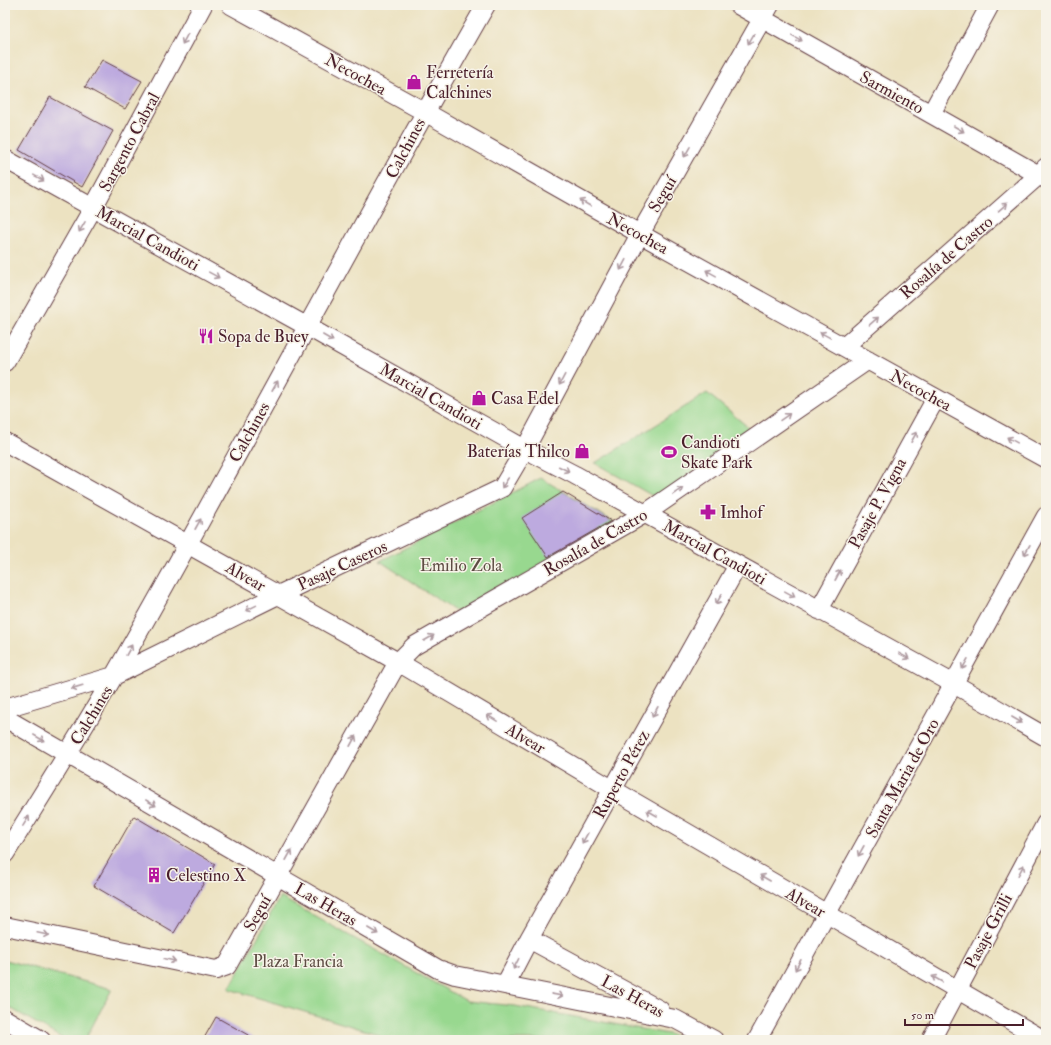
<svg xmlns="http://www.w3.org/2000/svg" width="1051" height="1045" viewBox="0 0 1051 1045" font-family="'IM FELL Double Pica',serif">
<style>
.green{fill:#98d88f;stroke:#717c5d}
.building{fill:#bdaadf}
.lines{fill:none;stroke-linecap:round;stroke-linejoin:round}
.minor-casing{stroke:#623c42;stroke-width:20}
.minor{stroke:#fff;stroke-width:18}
.oneway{stroke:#ae9aa0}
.labels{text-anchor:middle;stroke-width:3;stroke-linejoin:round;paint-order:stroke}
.poi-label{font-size:17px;fill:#4a1f2b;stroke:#f7f3e8;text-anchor:start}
.street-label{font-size:17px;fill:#4a1f2b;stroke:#f7f3e8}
.park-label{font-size:17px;fill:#5e4d44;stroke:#f7f3e8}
</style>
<rect width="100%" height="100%" fill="#f7f3e8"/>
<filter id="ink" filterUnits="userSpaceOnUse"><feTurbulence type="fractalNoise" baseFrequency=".025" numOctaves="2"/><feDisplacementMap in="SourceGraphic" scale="8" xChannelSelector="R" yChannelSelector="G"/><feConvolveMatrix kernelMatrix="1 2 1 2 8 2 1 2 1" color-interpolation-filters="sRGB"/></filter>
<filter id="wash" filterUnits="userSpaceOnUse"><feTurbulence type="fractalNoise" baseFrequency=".012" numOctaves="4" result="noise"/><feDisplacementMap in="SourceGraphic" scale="16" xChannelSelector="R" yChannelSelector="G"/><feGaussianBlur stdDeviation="0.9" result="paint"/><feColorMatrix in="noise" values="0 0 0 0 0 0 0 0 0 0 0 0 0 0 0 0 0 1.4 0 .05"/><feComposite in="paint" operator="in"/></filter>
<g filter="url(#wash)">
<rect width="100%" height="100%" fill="#ece2c1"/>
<!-- green -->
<path class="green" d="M707,393l47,39 -96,67 -63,-36z
M541,478l76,46 -159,89 -78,-52z
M280,897l187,104 48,5 159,29 9,5h-297l-12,-7 -145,-44z
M5,960l107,29 -27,51h-20l-60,-35z"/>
<g id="blocks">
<!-- building -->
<path class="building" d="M102,60l40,21 -17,28 -40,-22z
M50,97l63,34 -31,56 -63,-37z
M563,492l48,29 -63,36 -26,-39z
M134,816l81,48 -41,69 -80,-47z
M216,1017l41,23h-54z"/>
</g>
</g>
<g filter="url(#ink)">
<use href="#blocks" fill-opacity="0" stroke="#623c42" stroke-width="1"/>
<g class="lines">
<defs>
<path id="minor" d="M231,5l194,107 215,122 406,225
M738,5l308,174
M931,114l59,-109
M5,159l303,168 217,122 50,26 379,209 92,53
M845,346l194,-171 7,-8
M5,362l88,-154 110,-203
M5,442l393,220 214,127 432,251
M819,610l117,-212
M5,708l109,-32 164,-81 224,-107 23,-39 115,-215 130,-229
M5,718l433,251 17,6 220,44 39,21
M5,854c37,-59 75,-119 110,-180 126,-221 244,-448 371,-669
M5,926l211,44 11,-4 171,-304 16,-16 232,-133 222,-153
M529,939l131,71
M505,985l24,-46 209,-374
M5,1019l36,21
M757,1040l289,-524
M931,1040l115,-217"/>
</defs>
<!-- minor casing -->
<use href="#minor" class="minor-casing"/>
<!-- minor -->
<use href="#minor" class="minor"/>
</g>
<!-- one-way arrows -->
<defs><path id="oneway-shaft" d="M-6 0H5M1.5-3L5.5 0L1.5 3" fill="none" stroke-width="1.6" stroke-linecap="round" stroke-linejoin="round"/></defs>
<g class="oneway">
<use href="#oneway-shaft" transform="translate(797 38) rotate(29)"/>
<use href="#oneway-shaft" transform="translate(185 39) rotate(118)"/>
<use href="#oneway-shaft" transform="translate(751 39) rotate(120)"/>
<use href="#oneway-shaft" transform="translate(959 129) rotate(30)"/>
<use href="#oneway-shaft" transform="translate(687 152) rotate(120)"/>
<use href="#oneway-shaft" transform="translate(39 178) rotate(29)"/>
<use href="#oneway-shaft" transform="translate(585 203) rotate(-150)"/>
<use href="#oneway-shaft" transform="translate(1003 207) rotate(-41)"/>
<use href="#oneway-shaft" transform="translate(82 227) rotate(120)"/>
<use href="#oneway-shaft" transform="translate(623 265) rotate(118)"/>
<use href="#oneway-shaft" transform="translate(711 273) rotate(-151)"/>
<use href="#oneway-shaft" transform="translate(214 275) rotate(29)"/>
<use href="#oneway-shaft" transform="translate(874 321) rotate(-41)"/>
<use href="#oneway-shaft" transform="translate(825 335) rotate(-151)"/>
<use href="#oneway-shaft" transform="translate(328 338) rotate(30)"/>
<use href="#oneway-shaft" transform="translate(562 380) rotate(118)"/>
<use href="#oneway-shaft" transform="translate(275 386) rotate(-61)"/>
<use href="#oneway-shaft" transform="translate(785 417) rotate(-35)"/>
<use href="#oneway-shaft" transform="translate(914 437) rotate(-61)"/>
<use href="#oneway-shaft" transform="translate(1012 440) rotate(-151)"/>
<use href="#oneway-shaft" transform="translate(564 469) rotate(27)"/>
<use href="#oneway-shaft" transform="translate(505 483) rotate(123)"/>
<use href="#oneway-shaft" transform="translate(678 491) rotate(-35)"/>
<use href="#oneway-shaft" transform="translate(198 524) rotate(-61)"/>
<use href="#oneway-shaft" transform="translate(1027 550) rotate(119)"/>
<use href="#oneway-shaft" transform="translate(838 575) rotate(-61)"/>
<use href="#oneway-shaft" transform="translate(790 594) rotate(29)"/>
<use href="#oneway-shaft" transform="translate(719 599) rotate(119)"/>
<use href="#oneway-shaft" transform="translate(251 608) rotate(154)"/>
<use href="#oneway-shaft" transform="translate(429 638) rotate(-30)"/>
<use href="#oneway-shaft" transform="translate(129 650) rotate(-61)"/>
<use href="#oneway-shaft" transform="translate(904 656) rotate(29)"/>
<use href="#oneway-shaft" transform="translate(965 664) rotate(119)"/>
<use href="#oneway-shaft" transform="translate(77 687) rotate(164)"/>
<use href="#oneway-shaft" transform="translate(655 712) rotate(119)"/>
<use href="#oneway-shaft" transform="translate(492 718) rotate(-149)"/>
<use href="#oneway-shaft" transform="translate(1017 720) rotate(30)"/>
<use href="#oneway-shaft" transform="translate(39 738) rotate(30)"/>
<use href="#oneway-shaft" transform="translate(353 741) rotate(-61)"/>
<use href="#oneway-shaft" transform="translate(151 803) rotate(30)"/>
<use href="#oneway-shaft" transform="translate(652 813) rotate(-150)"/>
<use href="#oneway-shaft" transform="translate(26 821) rotate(-58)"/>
<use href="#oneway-shaft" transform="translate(585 838) rotate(119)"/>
<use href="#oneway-shaft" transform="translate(861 851) rotate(119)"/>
<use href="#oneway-shaft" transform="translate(289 855) rotate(-61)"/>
<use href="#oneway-shaft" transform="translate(1021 870) rotate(-62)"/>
<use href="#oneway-shaft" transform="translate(765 878) rotate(-150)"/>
<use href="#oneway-shaft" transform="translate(373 931) rotate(30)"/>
<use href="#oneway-shaft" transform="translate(43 934) rotate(12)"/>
<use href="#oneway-shaft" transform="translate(170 960) rotate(12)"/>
<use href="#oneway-shaft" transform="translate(516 964) rotate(117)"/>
<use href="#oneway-shaft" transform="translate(798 965) rotate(119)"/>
<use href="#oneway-shaft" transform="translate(937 979) rotate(-150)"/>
<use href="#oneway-shaft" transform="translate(557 995) rotate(11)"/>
</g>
</g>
<!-- icons -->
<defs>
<symbol id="shop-bare" viewBox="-9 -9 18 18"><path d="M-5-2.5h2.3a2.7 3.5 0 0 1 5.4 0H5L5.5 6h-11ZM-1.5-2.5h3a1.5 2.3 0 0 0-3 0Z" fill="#b5179e" stroke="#f7f3e8" stroke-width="2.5" paint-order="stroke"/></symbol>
<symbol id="restaurant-bare" viewBox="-9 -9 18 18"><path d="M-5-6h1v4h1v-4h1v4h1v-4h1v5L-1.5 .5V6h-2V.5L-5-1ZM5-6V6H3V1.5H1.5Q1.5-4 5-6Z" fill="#b5179e" stroke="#f7f3e8" stroke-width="2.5" paint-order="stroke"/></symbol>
<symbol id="stadium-bare" viewBox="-9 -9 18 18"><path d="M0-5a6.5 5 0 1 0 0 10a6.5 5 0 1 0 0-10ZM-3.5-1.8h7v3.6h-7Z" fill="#b5179e" stroke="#f7f3e8" stroke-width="2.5" paint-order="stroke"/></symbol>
<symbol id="pharmacy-bare" viewBox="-9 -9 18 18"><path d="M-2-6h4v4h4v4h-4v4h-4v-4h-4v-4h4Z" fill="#b5179e" stroke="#f7f3e8" stroke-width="2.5" paint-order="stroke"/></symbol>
<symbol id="building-bare" viewBox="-9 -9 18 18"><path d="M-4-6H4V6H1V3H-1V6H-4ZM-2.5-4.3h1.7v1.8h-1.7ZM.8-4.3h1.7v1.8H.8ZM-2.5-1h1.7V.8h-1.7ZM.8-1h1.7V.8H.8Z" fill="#b5179e" stroke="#f7f3e8" stroke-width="2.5" paint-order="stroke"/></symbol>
</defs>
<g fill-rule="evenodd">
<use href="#shop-bare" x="403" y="71" width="22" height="22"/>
<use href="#restaurant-bare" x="195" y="325" width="22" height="22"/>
<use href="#shop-bare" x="468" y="387" width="22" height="22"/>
<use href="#shop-bare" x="571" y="440" width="22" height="22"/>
<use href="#stadium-bare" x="658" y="441" width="22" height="22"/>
<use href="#pharmacy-bare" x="697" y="501" width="22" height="22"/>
<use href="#building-bare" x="143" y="864" width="22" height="22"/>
</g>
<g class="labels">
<!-- poi labels -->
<g class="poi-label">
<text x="426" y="78">Ferretería<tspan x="426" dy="20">Calchines</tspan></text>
<text x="218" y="342">Sopa de Buey</text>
<text x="491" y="404">Casa Edel</text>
<text x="681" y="448">Candioti<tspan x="681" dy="20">Skate Park</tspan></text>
<text x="570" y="457" text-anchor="end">Baterías Thilco</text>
<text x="720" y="518">Imhof</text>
<text x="166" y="881">Celestino X</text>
</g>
<!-- street labels -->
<g class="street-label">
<text transform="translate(356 74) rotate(29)" y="6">Necochea</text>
<text transform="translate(892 92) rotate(29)" y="6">Sarmiento</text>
<text transform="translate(129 142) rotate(-62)" y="6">Sargento Cabral</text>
<text transform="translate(405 148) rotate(-62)" y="6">Calchines</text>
<text transform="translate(662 194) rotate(-60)" y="6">Seguí</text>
<text transform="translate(638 233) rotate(29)" y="6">Necochea</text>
<text transform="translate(148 238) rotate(29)" y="6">Marcial Candioti</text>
<text transform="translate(946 257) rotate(-41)" y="6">Rosalía de Castro</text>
<text transform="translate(921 390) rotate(29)" y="6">Necochea</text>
<text transform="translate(431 396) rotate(30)" y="6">Marcial Candioti</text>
<text transform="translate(249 432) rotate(-61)" y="6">Calchines</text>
<text transform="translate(877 503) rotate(-61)" y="6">Pasaje P. Vigna</text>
<text transform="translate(595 542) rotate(-30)" y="6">Rosalía de Castro</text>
<text transform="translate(715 552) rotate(29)" y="6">Marcial Candioti</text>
<text transform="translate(342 565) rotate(-25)" y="6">Pasaje Caseros</text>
<text transform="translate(246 576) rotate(30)" y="6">Alvear</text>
<text transform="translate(91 715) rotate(-59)" y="6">Calchines</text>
<text transform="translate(526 738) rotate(31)" y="6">Alvear</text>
<text transform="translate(621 774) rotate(-61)" y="6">Ruperto Pérez</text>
<text transform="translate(902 778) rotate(-61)" y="6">Santa Maria de Oro</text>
<text transform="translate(806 902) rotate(30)" y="6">Alvear</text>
<text transform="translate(326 904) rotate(30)" y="6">Las Heras</text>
<text transform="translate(257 913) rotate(-61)" y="6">Seguí</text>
<text transform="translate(988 931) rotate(-62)" y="6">Pasaje Grilli</text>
<text transform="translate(633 996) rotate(29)" y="6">Las Heras</text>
</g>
<!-- park labels -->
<g class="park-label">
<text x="461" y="571">Emilio Zola</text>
<text x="298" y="967">Plaza Francia</text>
</g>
</g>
<!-- margin -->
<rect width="1051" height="1045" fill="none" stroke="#f7f3e8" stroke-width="20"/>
<!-- scale -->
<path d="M905 1019v6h118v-6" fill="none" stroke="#4a1f2b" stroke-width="2"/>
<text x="911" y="1019" font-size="12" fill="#4a1f2b" stroke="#f7f3e8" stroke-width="3" paint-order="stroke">50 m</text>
</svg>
